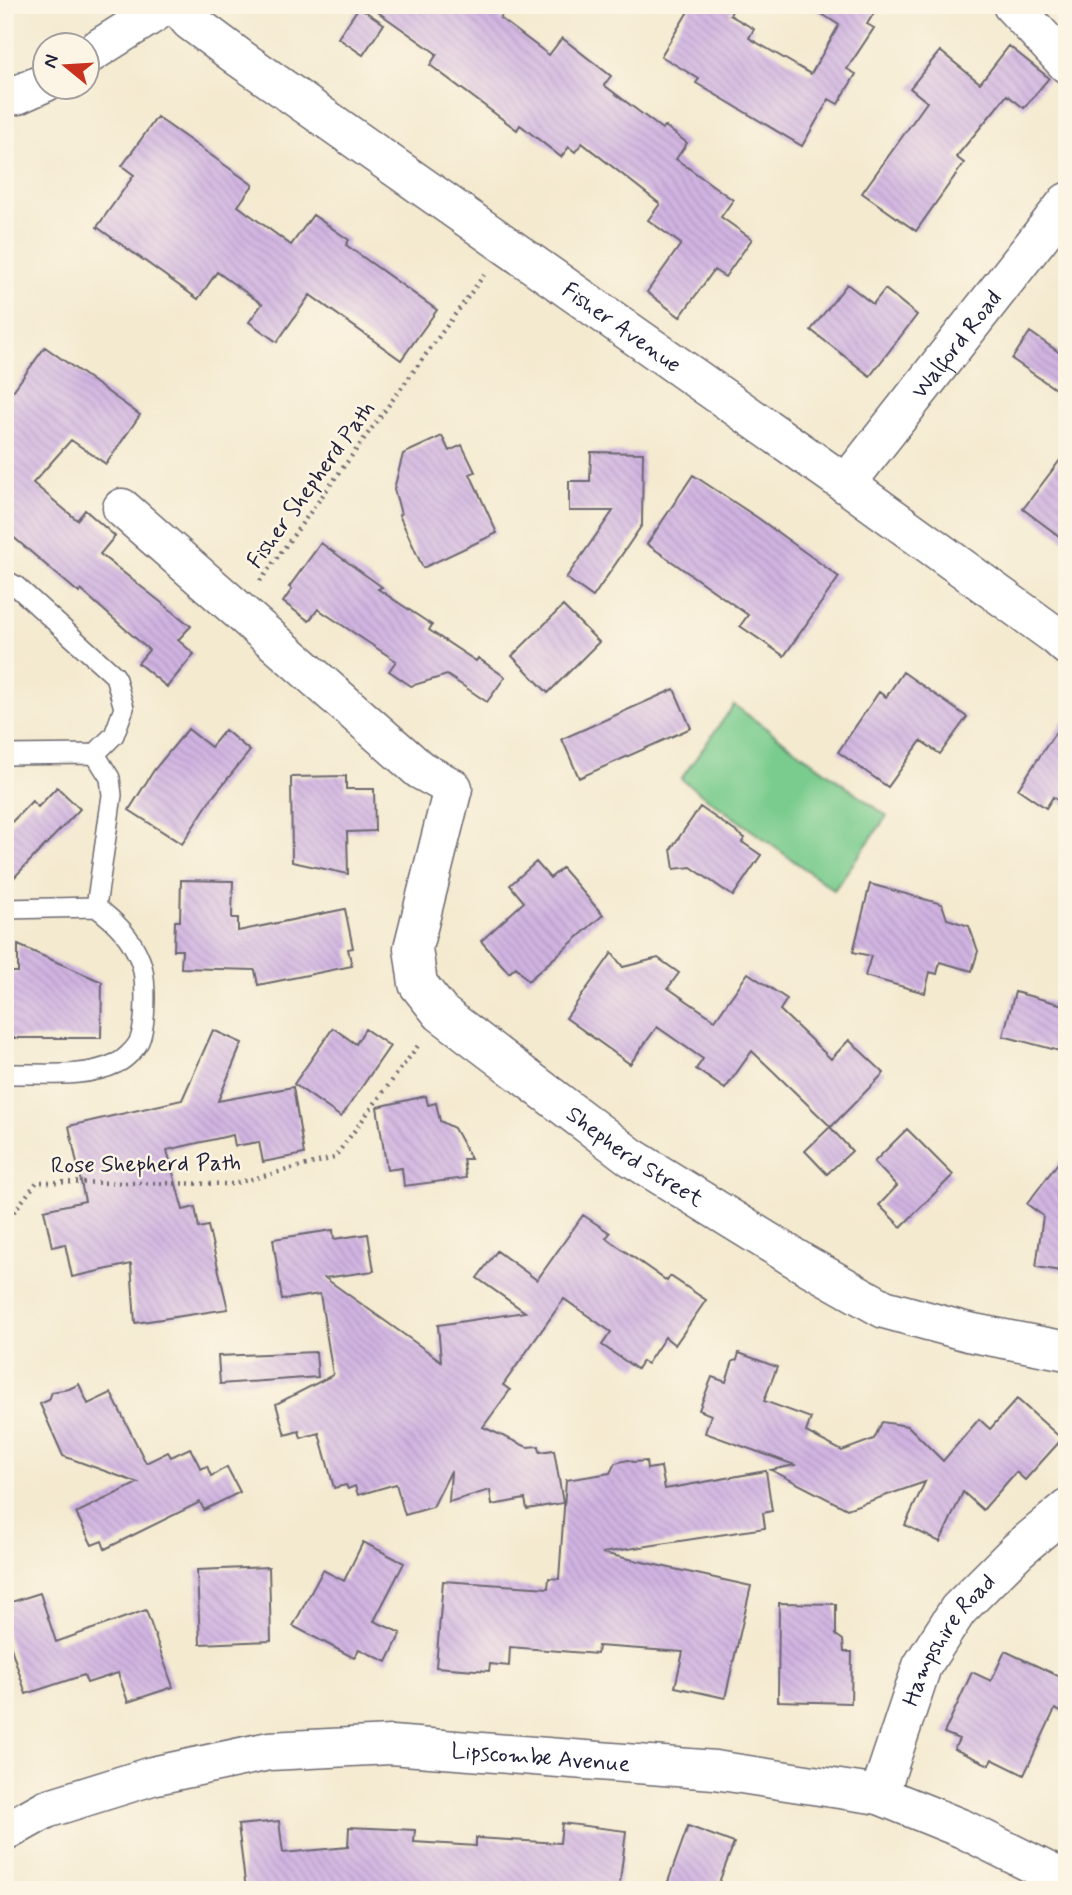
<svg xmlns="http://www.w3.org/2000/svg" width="1072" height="1895" viewBox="0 0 1072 1895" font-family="Mynerve,sans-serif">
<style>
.pitch{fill:#7acc8e;stroke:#4e7764;stroke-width:2}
.building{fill:url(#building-back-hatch)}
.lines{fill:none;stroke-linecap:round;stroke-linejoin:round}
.lane-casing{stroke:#6c686f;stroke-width:22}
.street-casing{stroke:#6c686f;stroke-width:41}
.path{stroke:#6c686f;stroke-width:4.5;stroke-dasharray:2 5;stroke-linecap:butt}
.lane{stroke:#fff;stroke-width:19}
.street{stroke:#fff;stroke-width:38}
.labels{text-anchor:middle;stroke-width:5;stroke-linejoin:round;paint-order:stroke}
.street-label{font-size:23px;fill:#22223b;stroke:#fcf5e5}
</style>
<defs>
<pattern id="building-back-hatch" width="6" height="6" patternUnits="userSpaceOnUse" patternTransform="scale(1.75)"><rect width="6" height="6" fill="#d0b3e1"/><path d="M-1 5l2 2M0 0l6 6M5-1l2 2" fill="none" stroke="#b29ac2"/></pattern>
</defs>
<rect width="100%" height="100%" fill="#fcf5e5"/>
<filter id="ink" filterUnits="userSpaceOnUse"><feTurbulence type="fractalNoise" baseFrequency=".0143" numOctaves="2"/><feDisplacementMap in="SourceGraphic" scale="14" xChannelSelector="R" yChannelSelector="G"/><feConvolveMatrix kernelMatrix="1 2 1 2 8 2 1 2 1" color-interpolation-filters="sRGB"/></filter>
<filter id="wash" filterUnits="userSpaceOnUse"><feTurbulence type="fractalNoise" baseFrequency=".00686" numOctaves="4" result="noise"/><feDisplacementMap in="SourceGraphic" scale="28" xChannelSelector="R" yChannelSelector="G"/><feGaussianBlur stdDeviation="1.57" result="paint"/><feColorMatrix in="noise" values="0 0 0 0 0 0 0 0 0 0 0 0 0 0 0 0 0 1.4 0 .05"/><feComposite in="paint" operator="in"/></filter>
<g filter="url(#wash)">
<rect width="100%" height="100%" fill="#f4ead0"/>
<!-- pitch -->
<path class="pitch" d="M734,705l153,111 -53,74 -153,-111z"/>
<g id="blocks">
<!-- building -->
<path class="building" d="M368,5h141l-9,13 49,37 13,-17 49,38 -7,9 58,44 3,-3 22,17 -11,16 57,41 -12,17 31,22 -27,38 -11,-7 -34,47 -33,-25 34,-48 -33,-24 12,-16 -78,-61 -7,9 -6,-5 -8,10 -41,-32 -3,5 -87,-65 7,-11z
M692,5h43l-5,10 24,14 -5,9 62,36 28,-49 -31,-20h71l-12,19 7,4 -27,41 9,5 -18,30 -9,-5 -27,47 -106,-63 3,-4 -38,-23z
M359,7l25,17 -21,31 -25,-17z
M1009,46l40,32 -25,30 -17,-13 -51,62 8,6 -48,68 -54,-38 65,-91 -17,-14 30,-37 40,32z
M157,117l96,68 -15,21 53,39 22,-30 36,25 -3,5 91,65 -36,50 -91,-65 -33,47 -28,-20 13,-18 -45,-32 -19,27 -101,-72 37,-52 -12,-9z
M847,284l26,20 12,-15 32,26 -47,61 -59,-46z
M1030,332l37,26v39l-55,-38z
M45,347l95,68 -34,49 -35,-24 -38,43 44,37 8,-10 30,26 -15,18 91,72 -13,14 16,14 -27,33 -29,-24 11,-13 -68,-60 -2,3 -74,-63v-128z
M442,436l7,15 13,-6 13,27 -5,2 27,59 -74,35 -24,-53 2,-1 -7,-25 9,-35z
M1067,451v91l-44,-33z
M591,452l52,1 -1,72 -49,72 -27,-19 47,-67h-44v-30h21z
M693,475l65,43 81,59 -55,79 -44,-30 8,-11 -101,-71z
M321,543l61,44 -4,2 54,36 -3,5 47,31 2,-3 27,19 -18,25 -40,-27 -36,11 -22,-15 7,-10 -78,-52 -9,12 -26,-19 9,-13 -3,-2z
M563,606l36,36 -51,51 -36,-37z
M903,672l64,45 -27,37 -19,-13 -33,46 -50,-35 41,-60 7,5z
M674,689l17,39 -112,50 -17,-39z
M1067,715v92l-14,-10 -7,11 -28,-19z
M188,729l23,18 14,-17 25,21 -39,48 -29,45 -53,-34 25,-40z
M346,776v13h28l1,42 -28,1 1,42 -56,-12 -1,-85z
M57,787l23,22 -75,78v-58l27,-28 6,6z
M700,807l45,31 -3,4 19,13 -28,41 -42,-29 -17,2 -3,-20z
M536,862l14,16 12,-10 41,47 -75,66 -12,-14 -7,6 -28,-32 43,-39 -14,-17z
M181,880l52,1 -1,37h6v13l107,-22 8,39 -5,1 4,17 -94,19 -3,-15 -74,-2 1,-18h-8l1,-29h5z
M870,884l72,20 5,15 22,7 9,25 -6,20 -32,-9 -3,12 -7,-2 -5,21 -60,-17 6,-20 -18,-4z
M18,945l84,37 -1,56h-92l1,-66h8z
M612,953l11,14 35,-9 21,15 -11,15 47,32 33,-47 39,26 -7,11 51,49 18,-19 35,33 -53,54 -79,-76 -27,38 -29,-20 7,-10 -46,-32 -27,37 -64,-46z
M1015,992l52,14v47l-64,-17z
M333,1028l23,16 9,-15 25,17 -49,71 -47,-33z
M213,1030l29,13 -24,58 75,-14 11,67 -41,8 -4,-20 -24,4 -2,-11 -66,15 16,60 12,-3 4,21 9,-2 20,83 -93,14 -4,-59 -59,13 -7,-33 -13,3 -8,-37 41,-9 -16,-75 113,-26z
M426,1096l2,9 8,-2 4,18 14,7 17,31h-8l3,19 -62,8 -2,-18 -15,2 -10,-63z
M830,1127l22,24 -25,23 -22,-23z
M907,1129l46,46 -52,52 -22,-22 18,-19 -23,-24z
M1067,1151v121l-31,-5 7,-51 -16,-12z
M583,1215l27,18 -4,5 61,43 3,-5 36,24 -31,45 -10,-8 -18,27 -5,-3 -5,8 -35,-24 9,-13 -47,-33 -61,86 7,5 -27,37 44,20 12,-1 1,6 14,-2 9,53 -36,6 -2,-10 -33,6 -2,-15 -41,12 2,-31 -18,36 -28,8 -9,-31 -38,11 -3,-9 -7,3 -2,-4 -12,3 -15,-55 -18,5 -2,-7 -14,4 -9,-31 57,-29 -13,-81 -38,6 -9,-61 60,-9 1,9 34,-5 6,37 -49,7 116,83 -3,-36 87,-13 -48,-34 20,-27 40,29z
M316,1352l2,25 -98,7 -2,-28z
M739,1353l38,14 -13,34 47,17 -5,14 36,19 32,-12 8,-17 26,4 35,35 36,-42 11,10 27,-30 45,40 -37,41 -9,-8 -33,38 -20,-18 -23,50 -35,-17 20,-43 -78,27 -76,-39 24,-5 -90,-32 6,-18 -12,-5 13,-33 14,5 7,-21 4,-1z
M79,1384l9,20 23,-11 35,70 22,-11 3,5 19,-9 11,21 6,-3 4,10 16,-9 13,25 -36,18 -4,-8 -95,47 -3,-8 -10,4 -16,-32 62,-30 -75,-27 -23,-52 9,-4 3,-8 17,-3z
M628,1460l5,2 13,-1 1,8 14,-2 4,22 101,-18 6,40 -9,2 2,15 -163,25 149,33 -26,112 -50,-11 8,-35 -85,-6 -1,8 -87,-7 -1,19 -19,-2 -1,7 -53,-4 7,-86 105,7 1,-10 10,1 7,-99 44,-7 5,-10z
M363,1542l41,21 -30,58 27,12 -14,29 -28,-13 -5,9 -61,-32 30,-56 21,11z
M269,1567l2,74 -71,3 -3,-74z
M40,1593l16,49 90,-32 27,77 -45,15 -10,-29 -31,10 -3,-8 -58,19 -21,-65v-25z
M779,1603l57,1v31l7,5 1,12h8l-1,51 -73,-2z
M1005,1651l62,29v35l-12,-6 -31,66 -32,-16 -3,6 -35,-16 5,-10 -15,-6 28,-61 19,9z
M279,1821l4,32 65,-6 1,-20 66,3 -1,12 62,4v-8l84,5 2,-20 64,8 -7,59h-373l-8,-65z
M688,1826l46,17 -18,47h-51z"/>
</g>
</g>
<g filter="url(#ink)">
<use href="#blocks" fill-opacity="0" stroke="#6c686f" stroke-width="2"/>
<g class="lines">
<defs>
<path id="lane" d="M5,580l11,6 99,90 9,32 -10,27 -19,19 -90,1
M5,909l91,-2
M5,1074c36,-1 79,5 112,-11 7,-3 16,-12 20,-18 10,-15 10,-68 3,-85 -9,-23 -24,-38 -44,-53l16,-112 -2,-17 -15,-24"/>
<g id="street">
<path id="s1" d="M177,5l13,16 51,38 605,425 210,152 11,10"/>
<path d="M1012,5l55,59"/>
<path d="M88,55l79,-50"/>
<path d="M5,97l12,-2 29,-13"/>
<path id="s2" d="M846,484l221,-282"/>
<path id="s3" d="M122,508l298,262 33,18 -40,160 5,36 23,29 190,144 170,105 83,47 84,23 99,19"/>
<path id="s4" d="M879,1795l43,-129 36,-56 60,-60 49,-41"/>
<path id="s5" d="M5,1832l41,-23 106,-33 117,-25 122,-6 324,25 164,25 84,34 104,52"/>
</g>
</defs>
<!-- lane casing -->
<use href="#lane" class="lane-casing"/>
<!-- street casing -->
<use href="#street" class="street-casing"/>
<!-- path -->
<path class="path" d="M260,581l224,-306
M5,1223l32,-41 195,2 102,-26 86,-115"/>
<!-- lane -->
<use href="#lane" class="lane"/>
<!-- street -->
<use href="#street" class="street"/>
</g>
</g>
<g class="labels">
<!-- street labels -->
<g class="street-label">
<text dy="8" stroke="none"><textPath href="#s1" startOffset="550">Fisher Avenue</textPath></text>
<text dy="8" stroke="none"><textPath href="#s2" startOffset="178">Walford Road</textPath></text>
<text transform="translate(310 484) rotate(-54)" y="8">Fisher Shepherd Path</text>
<text dy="8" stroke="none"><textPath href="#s3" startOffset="914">Shepherd Street</textPath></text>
<text transform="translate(146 1163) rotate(-1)" y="8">Rose Shepherd Path</text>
<text dy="8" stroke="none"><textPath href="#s4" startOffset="172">Hampshire Road</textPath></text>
<text dy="8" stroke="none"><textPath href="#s5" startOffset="550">Lipscombe Avenue</textPath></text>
</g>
</g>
<!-- margin -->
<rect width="1072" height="1895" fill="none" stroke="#fcf5e5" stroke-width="28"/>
<!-- north arrow -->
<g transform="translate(66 66) rotate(288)"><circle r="33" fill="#fcf5e5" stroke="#a5a1a1" stroke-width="2"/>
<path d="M0-5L12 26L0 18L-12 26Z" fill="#c8321e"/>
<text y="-10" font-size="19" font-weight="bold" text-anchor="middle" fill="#22223b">N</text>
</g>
</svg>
